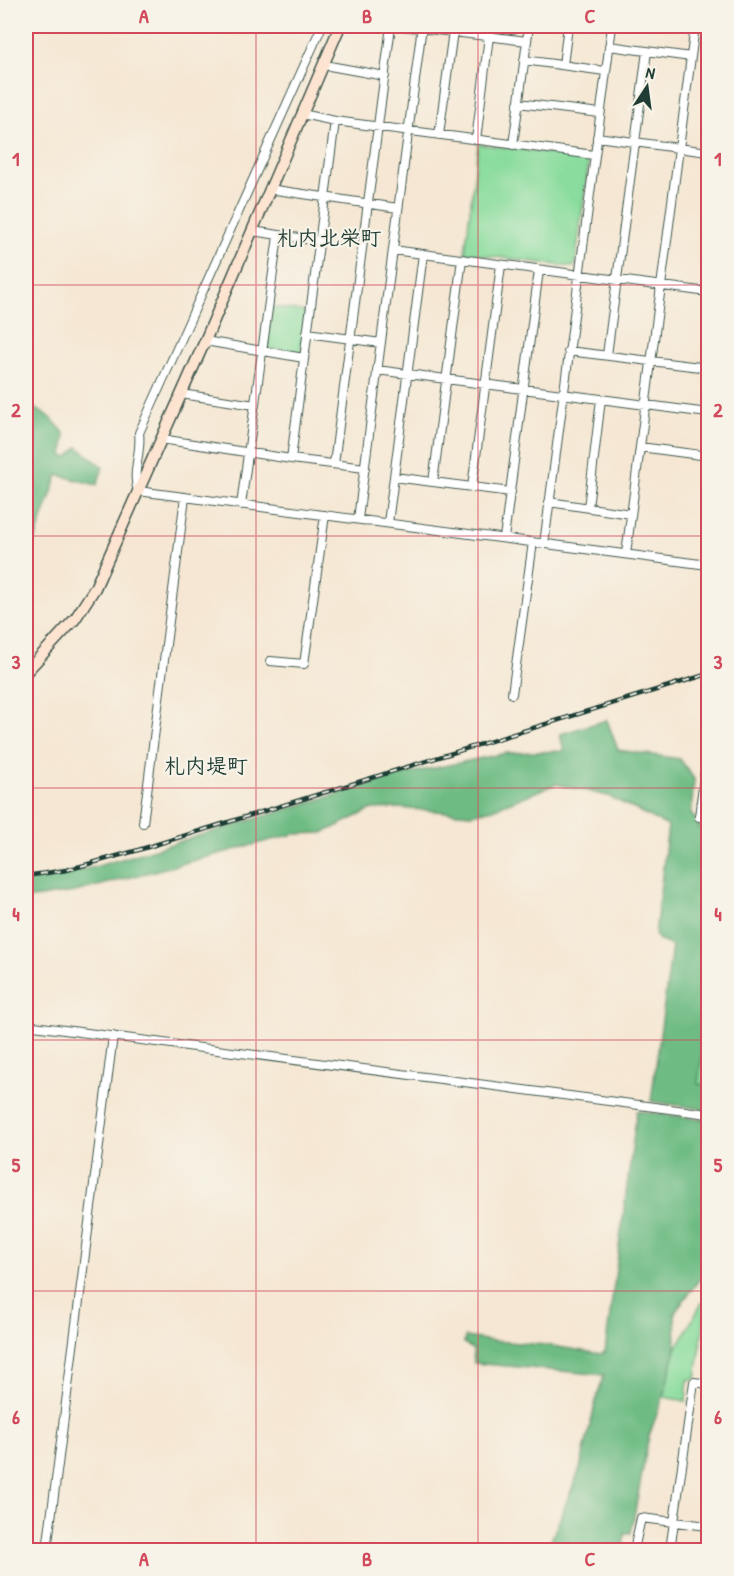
<svg xmlns="http://www.w3.org/2000/svg" width="734" height="1576" viewBox="0 0 734 1576" font-family="'Patrick Hand','Klee One',sans-serif">
<style>
.green{fill:#89dc9d;stroke:#548c68;stroke-width:1.5}
.forest{fill:#6ebc84;stroke:#467c5c;stroke-width:1.5}
.lines{fill:none;stroke-linecap:round;stroke-linejoin:round}
.street-casing{stroke:#3f564c;stroke-width:10}
.secondary-casing{stroke:#3f564c;stroke-width:13}
.street{stroke:#fff;stroke-width:8}
.secondary{stroke:#fde4d1;stroke-width:10}
.rail-casing{stroke:#1f3d34;stroke-width:4.5}
.rail{stroke:#f7f3e8;stroke-width:2;stroke-dasharray:7;stroke-linecap:butt}
.grid{fill:none;stroke:#d1495b;stroke-width:1.5;stroke-opacity:0.55}
.labels{text-anchor:middle;stroke-width:4.5;stroke-linejoin:round;paint-order:stroke}
.quarter-label{font-size:21px;font-weight:bold;fill:#1f3d34;stroke:#f7f3e8}
.neatline{fill:none;stroke:#d1495b;stroke-width:2}
.grid-label{font-size:20px;text-anchor:middle;font-weight:bold;fill:#d1495b}
</style>
<rect width="100%" height="100%" fill="#f7f3e8"/>
<filter id="ink" filterUnits="userSpaceOnUse"><feTurbulence type="fractalNoise" baseFrequency=".0167" numOctaves="2"/><feDisplacementMap in="SourceGraphic" scale="12" xChannelSelector="R" yChannelSelector="G"/><feConvolveMatrix kernelMatrix="1 2 1 2 8 2 1 2 1" color-interpolation-filters="sRGB"/></filter>
<filter id="wash" filterUnits="userSpaceOnUse"><feTurbulence type="fractalNoise" baseFrequency=".008" numOctaves="4" result="noise"/><feDisplacementMap in="SourceGraphic" scale="24" xChannelSelector="R" yChannelSelector="G"/><feGaussianBlur stdDeviation="1.35" result="paint"/><feColorMatrix in="noise" values="0 0 0 0 0 0 0 0 0 0 0 0 0 0 0 0 0 1.4 0 .05"/><feComposite in="paint" operator="in"/></filter>
<g filter="url(#wash)">
<rect width="100%" height="100%" fill="#f5e7d3"/>
<!-- green -->
<path class="green" d="M478,144l110,14 1,3 -14,104 -2,2 -108,-14z
M272,307l34,5 -5,39 -2,2 -31,-4 -2,-3z
M708,1002v83l-10,-1z
M708,1292l-12,87 -8,1 -2,21 -23,-4 13,-48z"/>
<!-- forest -->
<path class="forest" d="M26,407c17,2 28,13 39,27l-2,22 5,1 10,-10 25,20 -6,18 -39,-10 -32,90z
M607,720l11,30 62,9 14,20 -3,35 7,8v4l10,6v170l-10,82 10,1v25l-57,-9 21,-155 -13,-6 -4,-6 13,-108 -60,-30 -52,-12 -63,25 -22,5 -71,-6 -28,1 -49,24 -29,1 -219,58 -49,7v-19l15,-1 57,-13 303,-91 105,-22 58,-2 -4,-17z
M637,1111l71,9v148l-33,44 1,37 -13,48 -14,39 -18,97h-6l-2,13 -15,-2 -2,6h-59l33,-81 17,-73 7,-21 -130,-12 -1,-13 -9,-7 1,-6 29,4 52,4 55,9 4,-2z"/>
</g>
<g filter="url(#ink)">
<g class="lines">
<defs>
<path id="street" d="M322,26l-183,407c3,19 -8,40 -1,58l570,74
M403,26l124,15
M609,46l82,11
M524,60l81,11
M324,65l61,11
M563,65l5,-39
M518,103l82,10
M302,114l33,7 259,34
M439,135l14,-104
M597,137l111,15
M476,140l13,-104
M513,145l16,-119
M269,189l129,19
M252,231l67,10
M393,250l315,42
M307,333l74,10
M205,341l99,17
M568,351l140,17
M607,355l40,-304
M703,368l5,-45
M377,370l331,43
M181,394l74,11
M161,439l130,20 74,9
M640,447l68,9
M291,459l44,-338
M334,464l57,-438
M394,477l117,15
M433,482l29,-223
M472,487l29,-222
M549,502l82,12
M241,505l37,-269
M588,508l13,-109
M358,519l64,-493
M388,523l35,-269
M504,538l35,-268
M544,544l68,-518
M626,554l69,-528
M270,661l34,3 21,-149
M512,694l21,-152
M708,747l-9,70 9,1
M143,823l42,-326
M26,1025l682,89
M47,1550l66,-514
M634,1550l7,-32 67,8
M670,1550l24,-168 14,2
M705,1550l3,-27"/>
<path id="secondary" d="M26,672l49,-53 20,-31 110,-247 135,-315"/>
</defs>
<!-- street casing -->
<use href="#street" class="street-casing"/>
<!-- secondary casing -->
<use href="#secondary" class="secondary-casing"/>
<!-- street -->
<use href="#street" class="street"/>
<!-- secondary -->
<use href="#secondary" class="secondary"/>
<defs>
<path id="rail" d="M26,876l41,-6 68,-19 573,-177"/>
</defs>
<!-- rail casing -->
<use href="#rail" class="rail-casing"/>
<!-- rail -->
<use href="#rail" class="rail"/>
</g>
</g>
<!-- grid -->
<path class="grid" d="M256,26v1524M478,26v1524M26,285h682M26,536h682M26,788h682M26,1040h682M26,1291h682"/>
<g class="labels">
<!-- quarter labels -->
<g class="quarter-label">
<text x="329" y="245">札内北栄町</text>
<text x="206" y="773">札内堤町</text>
</g>
</g>
<!-- margin -->
<rect width="734" height="1576" fill="none" stroke="#f7f3e8" stroke-width="66"/>
<!-- north arrow -->
<g transform="translate(647 87) rotate(13)" stroke="#f7f3e8" stroke-width="4.5" paint-order="stroke">
<path d="M0-4.5L10 22L0 15L-10 22Z" fill="#1f3d34"/>
<text y="-9" font-size="16" font-weight="bold" text-anchor="middle" fill="#1f3d34">N</text>
</g>
<rect x="33" y="33" width="668" height="1510" class="neatline"/>
<g class="grid-label">
<text x="144" y="23">A</text>
<text x="367" y="23">B</text>
<text x="590" y="23">C</text>
<text x="16" y="166">1</text>
<text x="718" y="166">1</text>
<text x="16" y="417">2</text>
<text x="718" y="417">2</text>
<text x="16" y="669">3</text>
<text x="718" y="669">3</text>
<text x="16" y="921">4</text>
<text x="718" y="921">4</text>
<text x="16" y="1172">5</text>
<text x="718" y="1172">5</text>
<text x="16" y="1424">6</text>
<text x="718" y="1424">6</text>
<text x="144" y="1566">A</text>
<text x="367" y="1566">B</text>
<text x="590" y="1566">C</text>
</g>
</svg>
